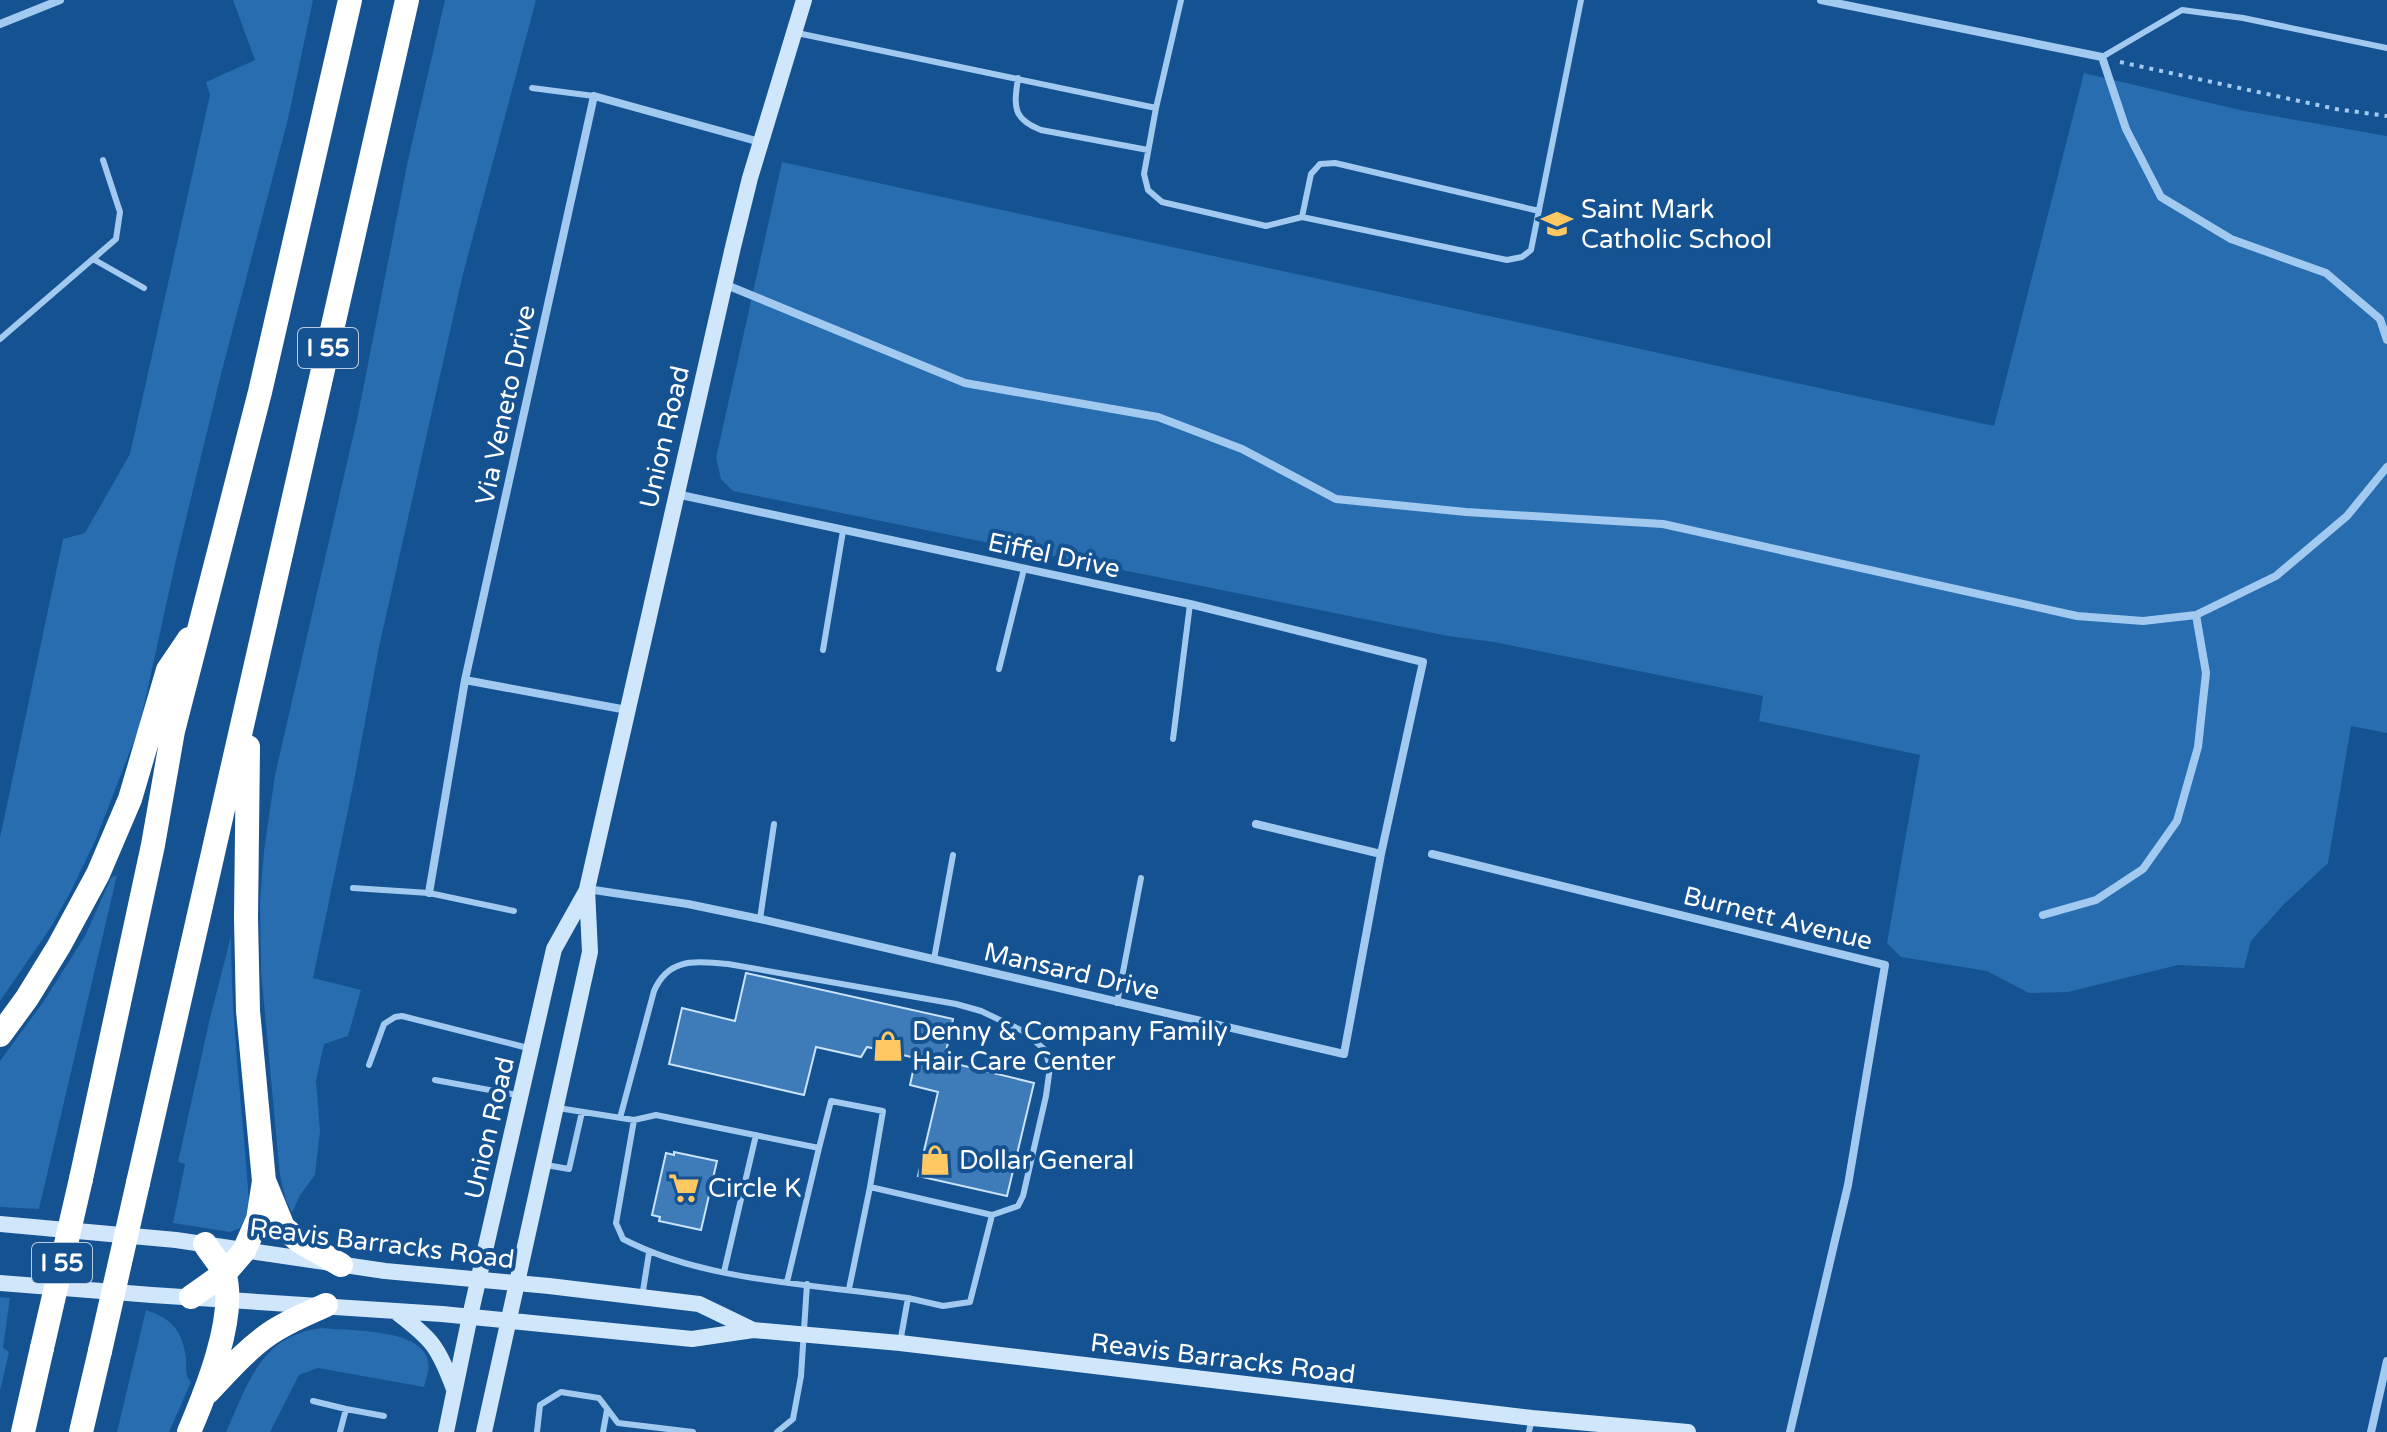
<svg xmlns="http://www.w3.org/2000/svg" width="2387" height="1432" viewBox="0 0 2387 1432" font-family="'Varela Round',sans-serif">
<style>
.green{fill:#276db0}
.building{fill:#3d7cb9;stroke:#c9e3fc;stroke-width:2}
.lines{fill:none;stroke-linecap:round;stroke-linejoin:round}
.path{stroke:#a2caf1;stroke-width:4;stroke-dasharray:4 6;stroke-linecap:butt}
.service{stroke:#a2caf1;stroke-width:6}
.minor{stroke:#a2caf1;stroke-width:8}
.secondary{stroke:#d0e6fb;stroke-width:16}
.motorway{stroke:#fff;stroke-width:24}
.motorway-bridge{stroke:#fff;stroke-width:24}
.labels{text-anchor:middle;stroke-width:8;stroke-linejoin:round;paint-order:stroke}
.shield{fill:#155291;stroke:#b9cbde;stroke-width:2}
.shield-label{font-size:24px;font-weight:bold;fill:#fff}
.poi-label{font-size:26px;fill:#fff;stroke:#155291;text-anchor:start}
.street-label{font-size:26px;fill:#fff;stroke:#155291}
</style>
<rect width="100%" height="100%" fill="#155291"/>
<!-- green -->
<path class="green" d="M233,0h80l-25,119 -67,255 -45,186 -37,168 -43,111 -25,52 -20,36 -51,74v-163l63,-299 22,-6 45,-79 80,-359 -4,-13 49,-22z
M445,0h91l-74,278 -83,369 -25,134 -41,197 48,12 -13,46 -24,8 -8,36 4,51 -5,44 -15,20 -8,18 -6,-13 -6,-24 -19,-205 -1,-69 4,-51 11,-76 83,-360 50,-255z
M2084,73l156,37 147,26v597l-36,-7 -23,137 -45,42 -32,36 -7,27 -66,-3 -110,27 -39,1 -42,-22 -86,-14 -14,-14 33,-188 -161,-34 4,-25 -269,-54 -46,-6 -715,-145 -12,-12 -5,-21 66,-296 1212,264z
M117,875l-78,334 -39,-2v-146l44,-60 41,-65 26,-58z
M231,936c0,89 12,177 18,265l-4,18 -5,9 -10,4 -57,-9 12,-59 -7,-2 32,-144z
M0,1297l10,1 -7,50 6,4 -9,39z
M146,1310c26,9 35,19 40,47 1,11 -2,17 5,25l-22,50h-52z
M322,1328c26,3 100,0 106,33 2,8 -2,18 -4,26l-106,-19 -19,7 -29,57h-44c23,-50 34,-96 96,-104z"/>
<!-- building -->
<path class="building" d="M746,973l207,46 -9,42 90,22 -27,113 -89,-20 20,-84 -28,-7 6,-27 -49,-11 -6,10 -45,-10 -12,48 -135,-31 13,-56 53,13z
M674,1152l43,9 -16,69 -42,-9 1,-4 -8,-2 14,-62 8,2z"/>
<g class="lines">
<!-- path -->
<path class="path" d="M2120,62l216,47 51,7"/>
<!-- service -->
<path class="service" d="M797,33l359,75 -12,66 4,16 14,12 104,24 36,-9
M2102,57l80,-47 61,8 144,30
M1018,78c-4,28 -6,41 23,52l107,20
M532,88l62,8
M1156,108l25,-108
M1539,211l-204,-48 -15,1 -9,10 -9,43 205,43 15,-3 9,-7 50,-250
M93,259l51,29
M0,339l116,-100 4,-27 -17,-52
M823,650l20,-119
M999,669l25,-100
M1173,739l17,-135
M353,888l76,5 85,18
M760,919l14,-95
M934,959l19,-104
M1117,1003l24,-125
M369,1065l15,-41 11,-7 7,-1 126,32
M435,1080l82,15
M558,1108l76,12 22,-5 163,33 -32,134
M620,1118l34,-127c15,-35 43,-29 74,-27l228,40 25,7 44,21 20,18 5,17 -4,29 -23,100 -5,10 -26,9
M634,1120l-18,103 7,16c82,43 193,45 285,59l-8,45
M819,1148l12,-47 52,10 -13,76 122,28 -22,87 -27,4 -35,-8
M546,1165l23,4 13,-57
M724,1272l32,-137
M849,1289l21,-102
M642,1297l7,-44
M313,1401l33,8 -6,23
M346,1409l38,7
M537,1432l3,-27 21,-13 38,6 19,25 75,9
M603,1432l4,-22
M777,1432l16,-13 8,-43 6,-92
M1529,1432l3,-14"/>
<!-- minor -->
<path class="minor" d="M1821,0l281,57 24,72 35,68 70,42 95,34 54,46 7,21
M0,24l60,-24
M724,284l241,99 193,34 84,32 94,50 130,13 197,12 414,92 66,5 53,-6 80,-39 71,-60 40,-49
M465,680l162,30
M1256,824l125,30
M1432,854l453,111 -37,220 -58,247
M587,889l101,15 72,15 584,135 37,-200 42,-192 -233,-58 -514,-110
M429,893l36,-213 129,-584 166,46
M2043,915l53,-15 47,-31 34,-48 21,-74 8,-74 -10,-58
M2371,1432l16,-71"/>
<!-- secondary -->
<path class="secondary" d="M0,1224l176,16 209,31 164,15 150,18 54,26
M0,1283l152,12 290,19 250,25 61,-9 147,13 632,75 156,14
M395,1311c37,28 43,35 59,78
M446,1432l24,-116 84,-367 33,-59
M484,1432l106,-480 -3,-63 146,-642 17,-69 54,-178"/>
<!-- motorway -->
<path class="motorway" d="M0,1035l27,-37 32,-52 39,-72 32,-75 38,-129 21,-31
M81,1179l72,-334 20,-114 87,-339 90,-392
M138,1183l269,-1183
M265,1183l18,44 16,14 42,24
M191,1297l34,-24 19,-22 14,-32 6,-38 -16,-170 -2,-93 2,-171
M208,1392c19,-20 38,-42 61,-58 17,-12 37,-20 57,-29
M23,1432l19,-84
M81,1432l19,-81
M189,1432c17,-40 47,-113 36,-156 -3,-11 -14,-22 -20,-32"/>
<!-- motorway-bridge -->
<path class="motorway-bridge" d="M42,1348l39,-169
M100,1351l38,-168"/>
</g>
<!-- icons -->
<defs>
<symbol id="school-bare" viewBox="-9 -9 18 18"><path d="M0-5L7-2L0 1L-7-2ZM-4 1L0 2.5L4 1V4Q0 6-4 4Z" fill="#ffc862" stroke="#155291" stroke-width="2.5" paint-order="stroke"/></symbol>
<symbol id="shop-bare" viewBox="-9 -9 18 18"><path d="M-5-2.5h2.3a2.7 3.5 0 0 1 5.4 0H5L5.5 6h-11ZM-1.5-2.5h3a1.5 2.3 0 0 0-3 0Z" fill="#ffc862" stroke="#155291" stroke-width="2.5" paint-order="stroke"/></symbol>
<symbol id="supermarket-bare" viewBox="-9 -9 18 18"><path d="M-6-5.5h2.5l.6 2H6L4.5 2H-2.5L-4.4-4H-6ZM-1.5 3.2a1.3 1.3 0 1 0 .1 0ZM3 3.2a1.3 1.3 0 1 0 .1 0Z" fill="#ffc862" stroke="#155291" stroke-width="2.5" paint-order="stroke"/></symbol>
</defs>
<g fill-rule="evenodd">
<use href="#school-bare" x="1535" y="202" width="44" height="44"/>
<use href="#shop-bare" x="866" y="1024" width="44" height="44"/>
<use href="#shop-bare" x="913" y="1138" width="44" height="44"/>
<use href="#supermarket-bare" x="662" y="1166" width="44" height="44"/>
</g>
<g class="labels">
<!-- shield labels -->
<g class="shield">
<rect x="298" y="328" width="60" height="40" rx="6"/>
<rect x="32" y="1243" width="60" height="40" rx="6"/>
</g>
<g class="shield-label">
<text x="328" y="356">I 55</text>
<text x="62" y="1271">I 55</text>
</g>
<!-- poi labels -->
<g class="poi-label">
<text x="1581" y="218">Saint Mark<tspan x="1581" dy="30">Catholic School</tspan></text>
<text x="912" y="1040">Denny &amp; Company Family<tspan x="912" dy="30">Hair Care Center</tspan></text>
<text x="959" y="1169">Dollar General</text>
<text x="708" y="1197">Circle K</text>
</g>
<!-- street labels -->
<g class="street-label">
<text transform="translate(505 405) rotate(-78)" y="9">Via Veneto Drive</text>
<text transform="translate(664 437) rotate(-77)" y="9">Union Road</text>
<text transform="translate(1054 555) rotate(12)" y="9">Eiffel Drive</text>
<text transform="translate(1778 918) rotate(14)" y="9">Burnett Avenue</text>
<text transform="translate(1072 971) rotate(13)" y="9">Mansard Drive</text>
<text transform="translate(489 1128) rotate(-77)" y="9">Union Road</text>
<text transform="translate(382 1243) rotate(7)" y="9">Reavis Barracks Road</text>
<text transform="translate(1223 1358) rotate(7)" y="9">Reavis Barracks Road</text>
</g>
</g>
</svg>
